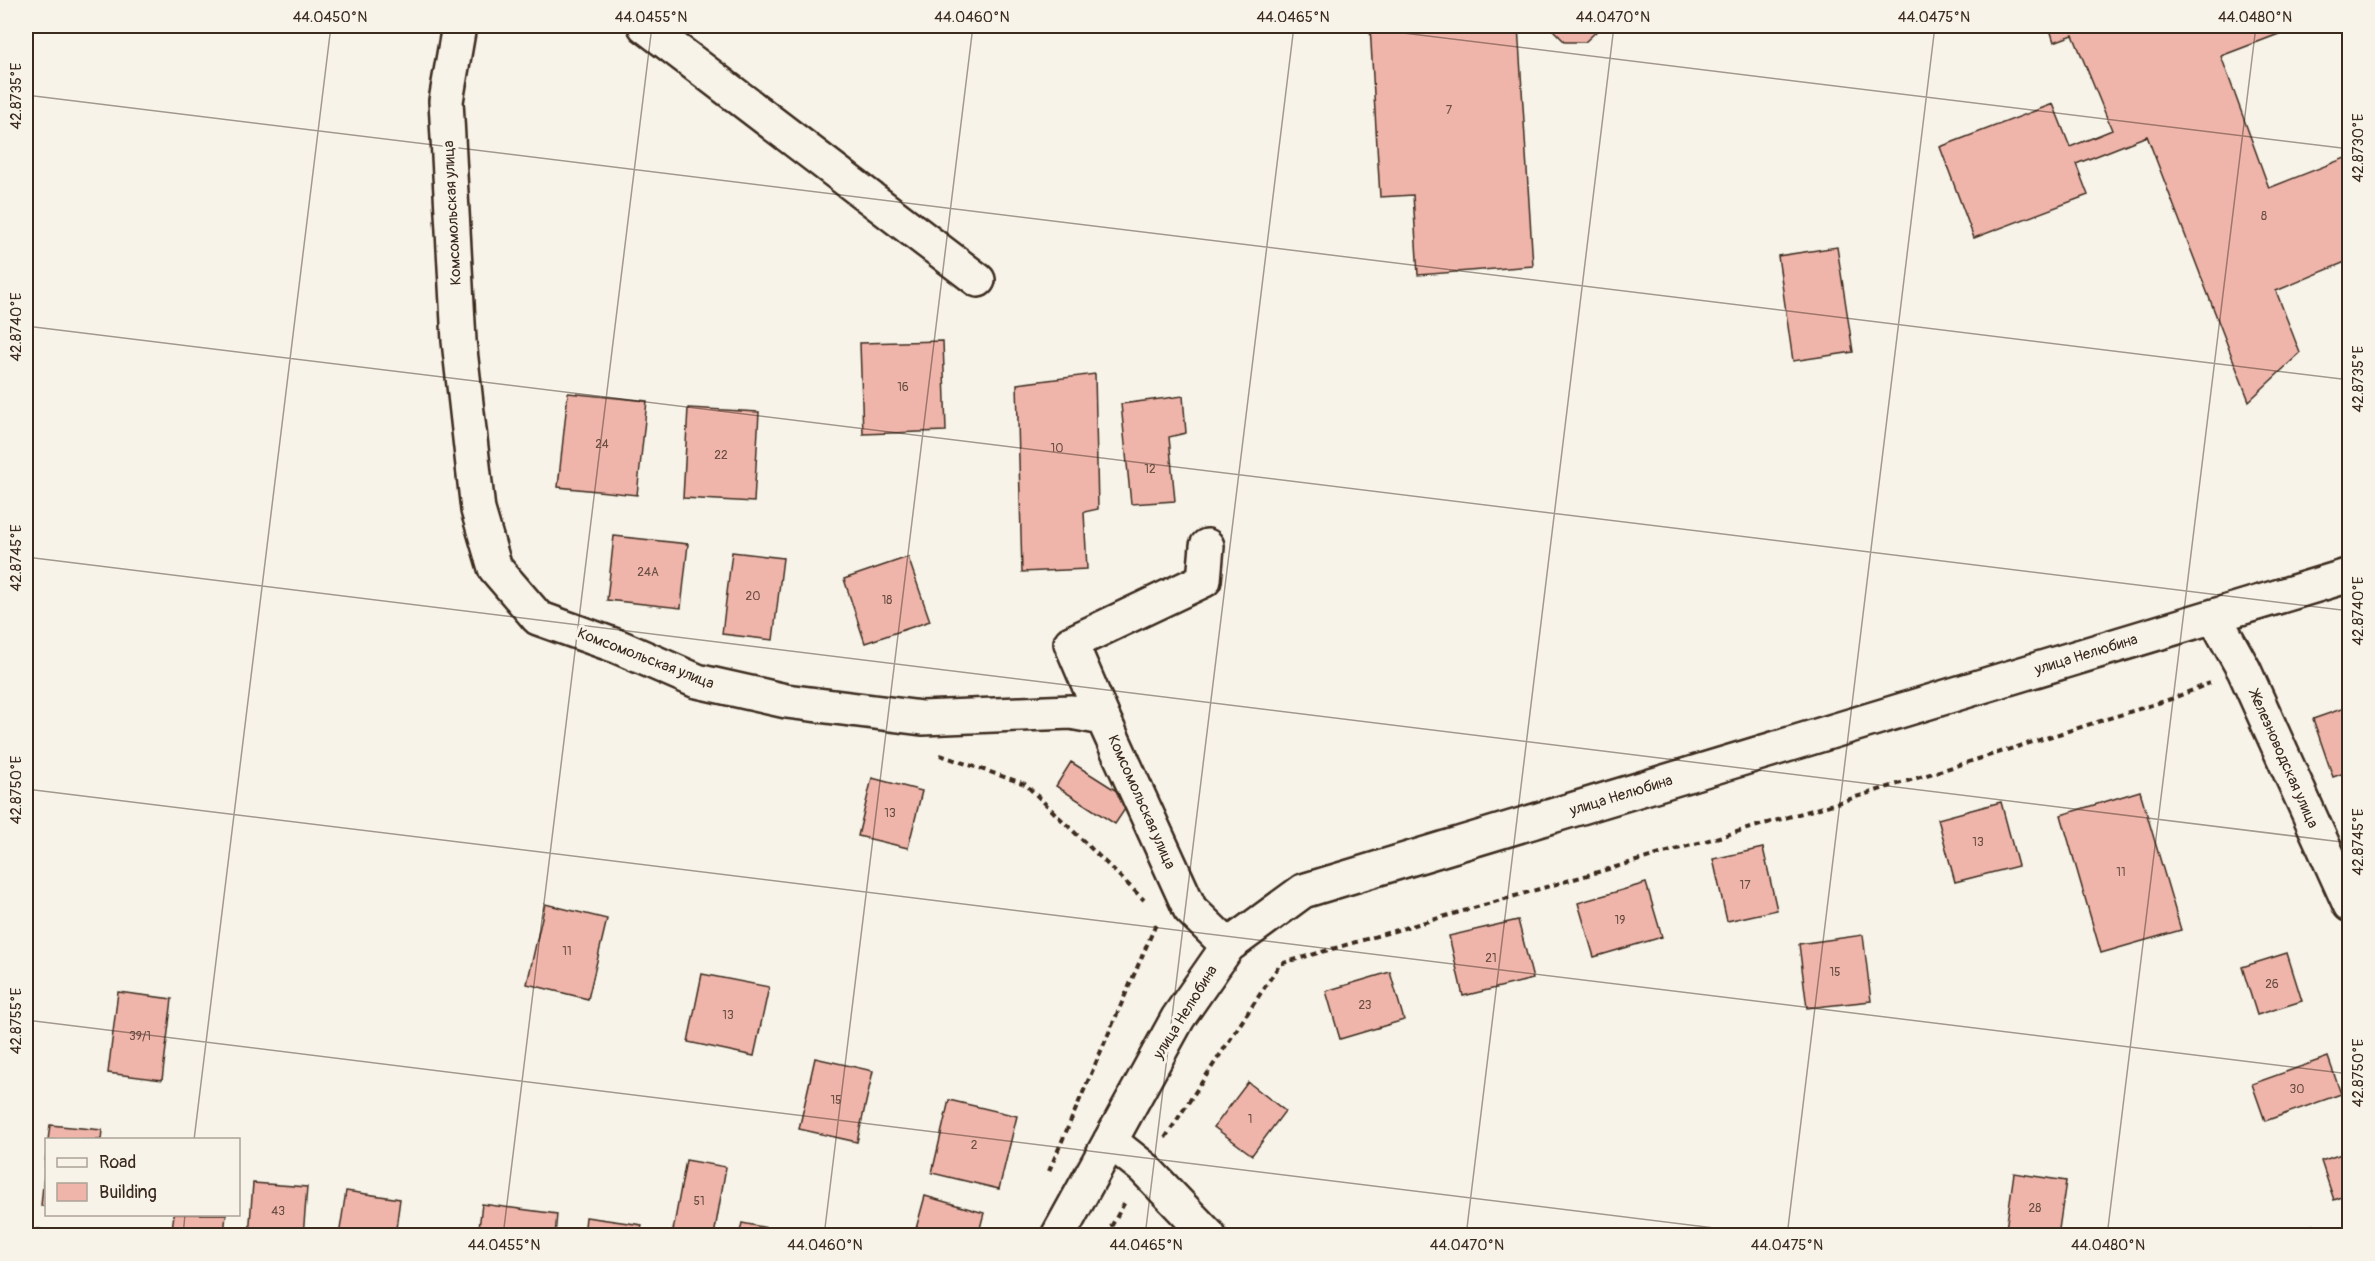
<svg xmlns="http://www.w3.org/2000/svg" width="2375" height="1261" viewBox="0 0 2375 1261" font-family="Pangolin,sans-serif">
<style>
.building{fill:#efb5ab;stroke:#3b2a1e;stroke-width:1.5}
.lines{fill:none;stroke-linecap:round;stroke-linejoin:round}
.minor-casing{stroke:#3b2a1e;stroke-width:38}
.path{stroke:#3b2a1e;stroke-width:4;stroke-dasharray:6 4.5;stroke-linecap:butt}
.minor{stroke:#f7f3e8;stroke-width:33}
.ticks{fill:none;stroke:#3b2a1e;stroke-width:1.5;stroke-opacity:0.45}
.labels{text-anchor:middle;stroke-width:6;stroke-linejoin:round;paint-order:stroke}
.number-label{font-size:12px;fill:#684d41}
.street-label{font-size:15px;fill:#3b2a1e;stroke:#f7f3e8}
.neatline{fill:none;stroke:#3b2a1e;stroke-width:2}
.ticks-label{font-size:15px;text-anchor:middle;fill:#3b2a1e}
</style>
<rect width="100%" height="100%" fill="#f7f3e8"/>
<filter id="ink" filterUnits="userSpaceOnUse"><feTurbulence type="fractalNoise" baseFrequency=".0167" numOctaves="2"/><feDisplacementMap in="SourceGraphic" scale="12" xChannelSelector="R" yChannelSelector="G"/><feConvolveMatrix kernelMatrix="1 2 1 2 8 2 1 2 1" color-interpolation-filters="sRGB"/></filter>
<g filter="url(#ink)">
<!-- building -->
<path class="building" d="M1370,26h148l15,240 -115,9 -5,-80 -33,2z
M1552,26h47v3l-14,13h-20l-13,-13z
M2049,26h251l-79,30 48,132 81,-32v104l-74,31 24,62 -51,48 -102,-265 -71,28 12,31 -114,43 -34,-91 113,-43 17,43 42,-17 -39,-95 -19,7z
M1837,247l16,105 -60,9 -15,-105z
M943,341l3,90 -83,3 -3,-91z
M1095,374l3,135 -14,3 3,57 -65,3 -5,-188z
M568,393l79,8 -10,94 -79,-8z
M1183,396l3,37 -17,4 6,64 -44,3 -10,-100z
M688,408l71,4 -5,90 -71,-4z
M614,536l74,8 -7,64 -74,-8z
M732,552l51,6 -10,82 -51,-6z
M908,557l22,64 -65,22 -21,-64z
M2350,706v65l-17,6 -20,-58z
M1071,762l60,38 -16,24 -59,-38z
M872,778l50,13 -14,57 -50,-12z
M2140,791l41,139 -80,23 -40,-138z
M2001,802l17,64 -63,16 -17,-63z
M1763,848l14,62 -50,11 -14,-62z
M1646,883l16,54 -68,20 -16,-54z
M545,904l62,15 -19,80 -61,-15z
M1518,920l15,59 -70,17 -14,-60z
M1863,935l8,66 -64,7 -8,-64z
M2287,953l15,48 -45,14 -15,-48z
M1390,972l14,48 -64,19 -14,-48z
M702,974l67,13 -15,69 -66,-14z
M118,992l54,7 -10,81 -54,-7z
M2328,1057l13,37 -76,27 -13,-37z
M815,1058l58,13 -16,71 -58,-13z
M1248,1082l37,29 -33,44 -38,-28z
M949,1100l68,16 -18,73 -67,-16z
M50,1125l52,5 -1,10h-53z
M2350,1151v43l-16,6 -13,-39z
M46,1154v52h-5z
M686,1160l40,7 -12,69h-42z
M2014,1173l52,8 -8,55h-53z
M253,1183l54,4 -4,49h-54z
M346,1191l54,8 -5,37h-56z
M925,1196l59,17 -6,23h-64z
M482,1204l75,10 -2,22h-77z
M174,1214h52l-2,21 -52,-6z
M586,1217l56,8 -2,11h-56z
M742,1223l55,11 -1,2h-57z
M2313,1225l4,11h-30z"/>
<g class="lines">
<defs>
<path id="minor" d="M459,26l-13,75 13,240 19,169 17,58 43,50 81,29 78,34 89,20 136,17 149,-6 32,6 87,191 38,37
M645,26l333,254
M2214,616l30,54 106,235
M1103,718l-32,-75 133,-63 3,-34
M1110,1141l34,27 65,68
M1058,1236l120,-218 50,-72 75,-55 1047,-316"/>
</defs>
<!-- minor casing -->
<use href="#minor" class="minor-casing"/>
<!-- path -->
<path class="path" d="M940,755l85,29 119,116
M1165,1138l115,-174 560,-162 331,-103 39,-16
M1049,1171l107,-247
M26,1228l43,8
M1106,1236l20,-36"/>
<!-- minor -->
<use href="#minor" class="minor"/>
</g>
</g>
<!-- ticks -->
<path class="ticks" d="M1346,26l1004,123M26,95l2324,285M26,326l2324,285M26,557l2324,286M26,789l2324,285M26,1020l1753,216M194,1140l137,-1114M183,1236l2,-22M503,1236l149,-1210M824,1236l149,-1210M1145,1236l149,-1210M1466,1236l148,-1210M1787,1236l148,-1210M2107,1236l149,-1210"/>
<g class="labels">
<!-- number labels -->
<g class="number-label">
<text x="1449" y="114">7</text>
<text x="2264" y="220">8</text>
<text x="903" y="391">16</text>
<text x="602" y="448">24</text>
<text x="1057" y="452">10</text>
<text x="721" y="459">22</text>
<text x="1150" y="473">12</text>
<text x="648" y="576">24А</text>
<text x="753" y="600">20</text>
<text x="887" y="604">18</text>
<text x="890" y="817">13</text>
<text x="1978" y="846">13</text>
<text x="2121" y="876">11</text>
<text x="1745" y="889">17</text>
<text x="1620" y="924">19</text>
<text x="567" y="955">11</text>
<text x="1491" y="962">21</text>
<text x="1835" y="976">15</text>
<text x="2272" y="988">26</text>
<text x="1365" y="1009">23</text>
<text x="728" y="1019">13</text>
<text x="140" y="1040">39/1</text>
<text x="2297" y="1093">30</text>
<text x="836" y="1104">15</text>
<text x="1250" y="1123">1</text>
<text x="974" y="1149">2</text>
<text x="699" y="1205">51</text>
<text x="2035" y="1212">28</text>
<text x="278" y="1215">43</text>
</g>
<!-- street labels -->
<g class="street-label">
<text transform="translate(452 213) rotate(-93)" y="5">Комсомольская улица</text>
<text transform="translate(2086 654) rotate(-17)" y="5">улица Нелюбина</text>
<text transform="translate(646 658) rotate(21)" y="5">Комсомольская улица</text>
<text transform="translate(2284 759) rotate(66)" y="5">Железноводская улица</text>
<text transform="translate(1621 795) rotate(-17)" y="5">улица Нелюбина</text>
<text transform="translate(1142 802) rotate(66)" y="5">Комсомольская улица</text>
<text transform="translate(1185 1012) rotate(-58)" y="5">улица Нелюбина</text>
</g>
</g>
<!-- margin -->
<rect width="2375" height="1261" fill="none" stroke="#f7f3e8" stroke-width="66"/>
<!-- legend -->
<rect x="45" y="1138" width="195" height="78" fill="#f7f3e8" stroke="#aca397" stroke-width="1.5"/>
<rect x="57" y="1158" width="30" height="9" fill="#f7f3e8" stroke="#aca397" stroke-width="1.5"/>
<text x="99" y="1168" font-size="18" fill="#3b2a1e">Road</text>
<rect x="57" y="1183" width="30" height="18" fill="#efb5ab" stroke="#aca397" stroke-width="1.5"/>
<text x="99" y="1198" font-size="18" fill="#3b2a1e">Building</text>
<rect x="33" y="33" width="2309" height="1195" class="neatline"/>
<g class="ticks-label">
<text x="330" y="22">44.0450°N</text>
<text x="651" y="22">44.0455°N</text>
<text x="972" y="22">44.0460°N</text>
<text x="1293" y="22">44.0465°N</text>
<text x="1613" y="22">44.0470°N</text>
<text x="1934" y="22">44.0475°N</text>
<text x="2255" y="22">44.0480°N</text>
<text transform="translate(16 96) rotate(-90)" y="5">42.8735°E</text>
<text transform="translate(2358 148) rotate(-90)" y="5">42.8730°E</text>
<text transform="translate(16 327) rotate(-90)" y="5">42.8740°E</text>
<text transform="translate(2358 379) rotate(-90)" y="5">42.8735°E</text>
<text transform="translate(16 558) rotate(-90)" y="5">42.8745°E</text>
<text transform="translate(2358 611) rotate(-90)" y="5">42.8740°E</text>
<text transform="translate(16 790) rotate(-90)" y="5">42.8750°E</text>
<text transform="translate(2358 842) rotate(-90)" y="5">42.8745°E</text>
<text transform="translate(16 1021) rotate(-90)" y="5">42.8755°E</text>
<text transform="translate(2358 1073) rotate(-90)" y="5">42.8750°E</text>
<text x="504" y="1250">44.0455°N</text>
<text x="825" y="1250">44.0460°N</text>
<text x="1146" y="1250">44.0465°N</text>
<text x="1467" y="1250">44.0470°N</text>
<text x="1787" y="1250">44.0475°N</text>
<text x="2108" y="1250">44.0480°N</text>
</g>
</svg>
